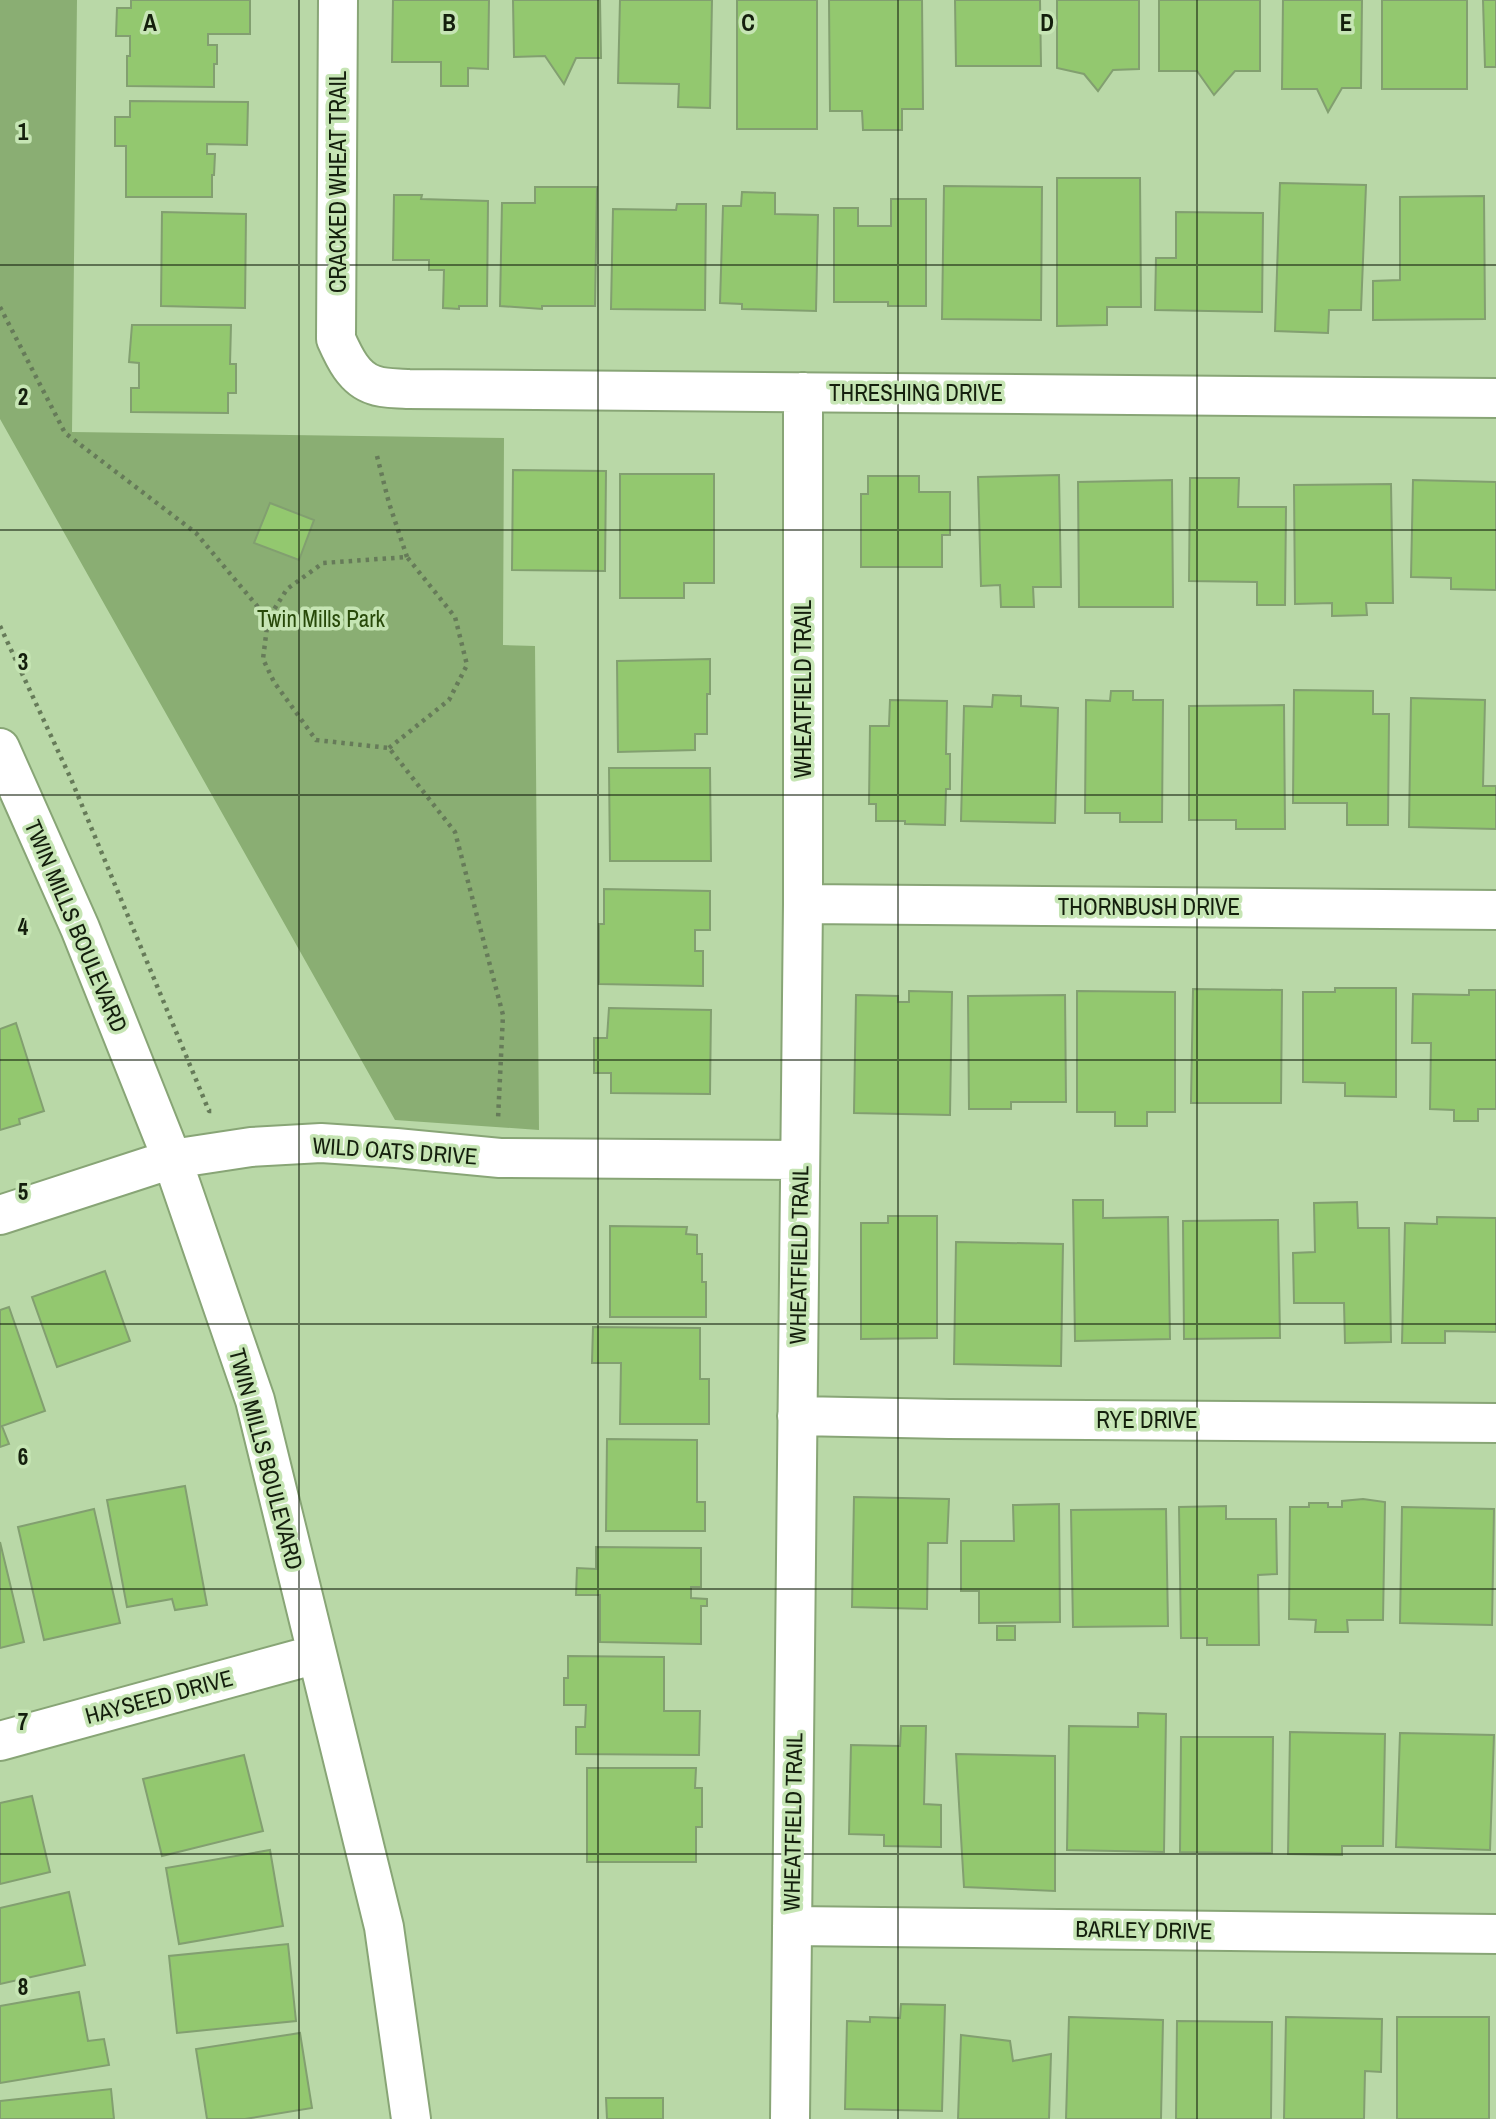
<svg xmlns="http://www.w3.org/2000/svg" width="1496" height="2119" viewBox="0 0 1496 2119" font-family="'Archivo Narrow',sans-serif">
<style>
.green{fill:#8aae73}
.building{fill:#93c86f;stroke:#829f70;stroke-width:2}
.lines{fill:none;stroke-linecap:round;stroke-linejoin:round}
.minor-casing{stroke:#88a576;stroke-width:42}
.path{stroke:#667b59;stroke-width:4.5;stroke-dasharray:3.5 5;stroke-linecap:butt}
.minor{stroke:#fff;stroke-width:38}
.grid{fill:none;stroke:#141f0d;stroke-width:2;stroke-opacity:0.55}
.labels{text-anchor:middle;stroke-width:7;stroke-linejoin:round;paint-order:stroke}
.street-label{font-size:23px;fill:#141f0d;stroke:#c6e5b4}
.park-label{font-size:23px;fill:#284909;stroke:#c6e5b4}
.grid-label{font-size:23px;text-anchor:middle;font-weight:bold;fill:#141f0d;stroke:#c6e5b4;stroke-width:7;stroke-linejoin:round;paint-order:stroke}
</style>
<rect width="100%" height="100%" fill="#b9d8a7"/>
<!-- green -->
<path class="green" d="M0,0h77l-5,432 432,6 -1,207 32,1 4,484 -144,-10 -395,-701z"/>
<!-- building -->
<path class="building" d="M131,0h119v34h-42v11h9v19h-3v23l-87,-1v-30h3v-20h-14l1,-28h14z
M393,0h96l-1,69 -20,-1v18h-27v-24h-49z
M513,0h87l1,58h-25l-12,26 -19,-28 -31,1z
M620,0h92l-2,108 -32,-1 1,-23 -61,-1z
M737,0h80v129h-80z
M829,0h93l1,109h-21v21h-39l-1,-19h-32z
M955,0h85l1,66h-85z
M1057,0h82v69l-26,1 -15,21 -14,-17 -27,-6z
M1159,0h101v71h-25l-21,24 -17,-24h-38z
M1283,0h79l-1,88h-19l-14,24 -11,-23h-35z
M1382,0h85v89h-85z
M1483,0h13v67h-11z
M130,101l118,1 -1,43 -40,-1v10h8l-1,21h-2v22h-86v-51h-11v-29h15z
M1057,178h83l1,129h-34v18l-50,1z
M1280,183l86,2 -5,125h-32l-1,23 -53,-2z
M944,186l98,1 -1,133 -99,-1z
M535,187h62l-2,119h-53v3l-42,-3 2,-103h33z
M742,192l33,1v21l43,1 -2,96 -74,-2v-5l-22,-1 3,-97h18z
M394,195h28l-1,4 67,2 -1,105h-28v3l-16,-1 1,-38h-15v-10h-36z
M1484,196l1,123 -112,1v-39l27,-1v-83z
M891,199h35v107h-38v-4h-54v-94h24v18h33z
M677,204h29l-1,106 -94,-1 2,-100 63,1z
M162,212l84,2 -1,94 -84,-2z
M1176,212l87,1 -1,99 -107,-2 1,-52h20z
M132,325h99l-1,39h6v29h-8v20l-97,-1v-24h8v-25l-10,-1z
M513,470l93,1 -1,100 -93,-1z
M620,474h94v109h-30v15h-64z
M1059,475l2,112h-28l1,20h-33l-1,-22 -19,1 -3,-109z
M868,476h51v16h31v43h-8v32h-81v-73h7z
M1190,478h49l-1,29h48l-1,98h-28v-23l-68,-1z
M1172,480l1,127h-94l-1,-125z
M1413,480l83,2v108l-45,-1v-11l-40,-1z
M1391,484l2,119h-27l1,12 -35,1v-13l-37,1 -1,-119z
M270,503l44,17 -15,40 -45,-17z
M710,659v35h-3v40h-12v16l-77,2 -1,-91z
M1294,690l79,1v23h16l-1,111h-41v-22h-54z
M1111,691h22v9h30l-1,122h-42v-9h-35l1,-113 24,1z
M993,695l28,1v10l37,2 -3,115 -94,-2 3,-115 28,1z
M1411,698l74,2 -2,86h13v43l-87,-2z
M890,700l57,1 -1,53h4v35h-4l-1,36 -40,-1v-3h-29v-17h-7l1,-78h19z
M1284,705l1,124h-49v-9h-47v-114z
M609,768h101l1,93h-101z
M604,889l106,2v39h-15v21h8v35l-104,-2v-60h5z
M1335,988h61v109l-51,-1v-13l-42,-1v-90h32z
M1193,989l89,1 -1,113h-90z
M1469,990h27v119h-18v12h-24v-11l-24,-1 1,-66h-19l1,-49 56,1z
M909,991l43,1 -2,123 -96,-2 2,-118 42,1v6h11z
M1077,991l98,1v120h-28v14h-32v-14h-38z
M1065,995l1,107h-55v7h-42l-1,-113z
M609,1008l102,2 -1,84 -99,-1v-20h-17v-35h13z
M16,1023l28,88 -25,8 1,5 -20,6v-101z
M1073,1200h30v18l65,-1 2,122 -95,2z
M1357,1202l1,26h31l2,114 -46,1 -1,-40h-50l-1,-50 22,-1 -1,-49z
M888,1216h49v122l-76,1v-116h27z
M1437,1217l59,1v114l-51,-1v12h-43l3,-120 32,1z
M1278,1220l2,118 -96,1 -1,-118z
M610,1226l77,1 -1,7 11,1v19h5v28h4v35h-96z
M956,1242l107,2 -2,122 -107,-2z
M105,1271l25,70 -73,26 -25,-70z
M9,1307l36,104 -43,15 7,18 -9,3v-137z
M593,1327l107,1v51h9v45h-89l1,-61h-29z
M607,1439l90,1v62h8v29h-99z
M185,1486l22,119 -32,5 -3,-11 -45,8 -20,-107z
M854,1497l95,2 -2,44h-19l-1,66 -75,-2z
M1363,1499l22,3 -2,118h-36l1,12h-33l1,-12 -27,-1 1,-112h19v-4h19v4h14v-6z
M1059,1504l1,118 -81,1v-32h-18v-50h53l-1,-36z
M1226,1506v13h50l1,55 -19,1 1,70h-52v-7h-26l-2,-131z
M1402,1507l92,2 -2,116 -92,-2z
M94,1509l26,114 -76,17 -26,-113z
M1166,1509l2,117 -95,1 -2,-117z
M0,1542l24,100 -24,6z
M596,1547l105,1v39h-10v11l16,1v7h-6v38l-101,-2v-47h-24l1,-27 19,1z
M997,1626h18v14h-18z
M568,1656l96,1v54h36l-1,44 -123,-1v-27h9l1,-22h-22v-27h4z
M1138,1713l28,1 -2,138 -97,-2 2,-124 69,1z
M901,1726h25l-2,78 17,1v42l-57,-1v-11l-35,-1 2,-89 49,1z
M1290,1732l95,2 -2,112h-41v9l-54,-1z
M1400,1733l94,2 -4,115 -94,-3z
M1181,1737h92l-1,116 -92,-1z
M956,1754l99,2v135l-91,-4z
M244,1755l19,76 -101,25 -19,-77z
M587,1768h109l-1,20h7v39h-6v35h-109z
M32,1796l18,76 -50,12v-81z
M270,1850l13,76 -104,18 -13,-76z
M69,1892l16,73 -85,19v-76z
M288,1944l8,77 -119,12 -8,-77z
M79,1992l9,49 16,-2 5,26 -109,18v-77z
M901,2004l44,1 -3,106 -97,-2 2,-88 23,1v-5l30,1z
M1069,2017l94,3 -2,99h-95z
M1286,2017l96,2 -1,53 -16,-1 -1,48h-80z
M1397,2017h92v102h-92z
M1177,2021l95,1 -1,97h-95z
M300,2033l12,75 -67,11h-38l-11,-70z
M961,2035l49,6 3,20 38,-7 -2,65h-91z
M111,2089l3,30h-114v-18z
M606,2098h57v21h-56z"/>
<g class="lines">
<defs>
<path id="minor" d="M338,0l-2,339c8,18 18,40 38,46 10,4 24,3 34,4l1088,9
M0,748l80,180 92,231 83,241 129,527 27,192
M803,904l693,6
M0,1215l172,-56 79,-12 70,-4 75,5 104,10 300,2
M797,1416l152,3 547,4
M0,1741l317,-87
M792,1926l704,8
M790,2119l13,-1215v-512"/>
</defs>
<!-- minor casing -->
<use href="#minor" class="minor-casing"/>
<!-- path -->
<path class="path" d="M0,307l65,126 131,100 72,86
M377,456l12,47 18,54
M0,626l71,153 138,332h4
M389,748l60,-48 18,-35 -12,-48 -48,-60 -84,6 -36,26 -19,30 -5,40 11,23 42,58 73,8 66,84 48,183 -5,104"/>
<!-- minor -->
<use href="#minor" class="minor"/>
</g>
<!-- grid -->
<path class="grid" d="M299,0v2119M598,0v2119M898,0v2119M1197,0v2119M0,265h1496M0,530h1496M0,795h1496M0,1060h1496M0,1324h1496M0,1589h1496M0,1854h1496"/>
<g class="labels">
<!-- street labels -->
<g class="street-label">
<text transform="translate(338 182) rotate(-90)" y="8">CRACKED WHEAT TRAIL</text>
<text x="916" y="401">THRESHING DRIVE</text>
<text transform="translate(803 689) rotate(-90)" y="8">WHEATFIELD TRAIL</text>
<text x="1149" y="915">THORNBUSH DRIVE</text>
<text transform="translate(76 926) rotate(67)" y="8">TWIN MILLS BOULEVARD</text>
<text transform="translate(395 1151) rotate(4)" y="8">WILD OATS DRIVE</text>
<text transform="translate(799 1255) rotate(-89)" y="8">WHEATFIELD TRAIL</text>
<text x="1147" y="1428">RYE DRIVE</text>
<text transform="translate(266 1459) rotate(75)" y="8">TWIN MILLS BOULEVARD</text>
<text transform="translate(159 1697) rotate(-15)" y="8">HAYSEED DRIVE</text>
<text transform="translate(793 1822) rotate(-89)" y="8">WHEATFIELD TRAIL</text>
<text transform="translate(1144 1930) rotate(1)" y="8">BARLEY DRIVE</text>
</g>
<!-- park labels -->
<g class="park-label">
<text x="321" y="627">Twin Mills Park</text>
</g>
</g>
<g class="grid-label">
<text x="150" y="31">A</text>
<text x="449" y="31">B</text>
<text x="748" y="31">C</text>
<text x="1047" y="31">D</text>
<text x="1346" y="31">E</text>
<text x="23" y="140">1</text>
<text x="23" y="405">2</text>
<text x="23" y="670">3</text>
<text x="23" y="935">4</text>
<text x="23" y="1200">5</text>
<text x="23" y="1465">6</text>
<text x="23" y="1730">7</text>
<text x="23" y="1995">8</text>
</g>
</svg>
